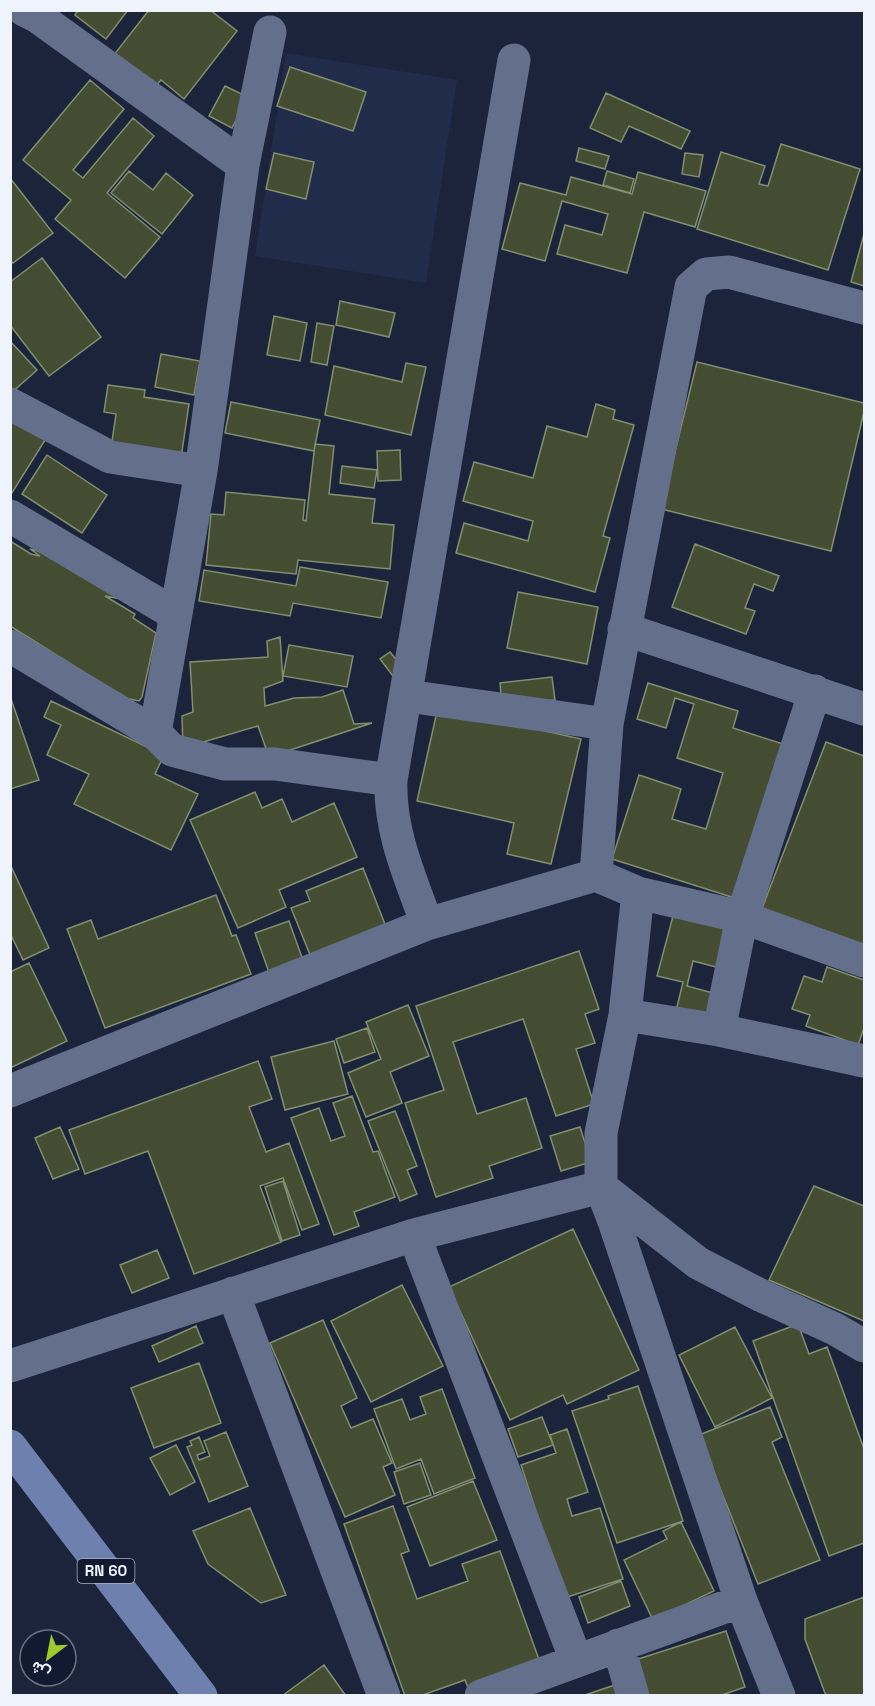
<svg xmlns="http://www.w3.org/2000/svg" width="875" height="1706" viewBox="0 0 875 1706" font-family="'Space Grotesk',Vazirmatn,sans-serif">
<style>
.built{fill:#202c49}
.building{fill:#444d32;stroke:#828e6f;stroke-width:1.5}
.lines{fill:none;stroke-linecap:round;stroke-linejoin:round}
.street{stroke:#636f8b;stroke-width:33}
.primary{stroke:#6e81ae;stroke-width:33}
.labels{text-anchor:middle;stroke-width:4.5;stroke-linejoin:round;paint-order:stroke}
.shield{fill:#121a31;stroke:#acb2bf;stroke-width:1.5}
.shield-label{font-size:15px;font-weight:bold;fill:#eef3fc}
</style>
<rect width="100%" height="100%" fill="#1b243b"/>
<!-- built -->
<path class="built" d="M286,53l171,27 -31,203 -171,-27z"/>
<!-- building -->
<path class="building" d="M78,10h50l-22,29 -31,-24z
M149,10h61l27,21 -53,68 -23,-19 -7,8 -41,-32z
M290,67l76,25 -13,39 -76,-25z
M90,80l34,29 -51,61 10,8 50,-60 21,18 -47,57 53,44 -35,41 -70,-59 16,-19 -48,-40z
M225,86l23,11 -16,31 -23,-12z
M606,93l84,38 -9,18 -52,-23 -8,16 -31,-14z
M781,144l79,25 -32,101 -131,-41 24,-77 44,14 -6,18 9,2z
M579,148l30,8 -4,13 -29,-8z
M274,153l40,9 -8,37 -40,-10z
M685,153l18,2 -4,22 -17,-3z
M129,171l24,19 13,-17 27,22 -31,39 -51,-41z
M607,171l27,8 -4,14 -27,-8z
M638,172l68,19 -11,36 -51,-15 -17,61 -70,-19 8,-29 37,10 6,-21 -46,-13 -17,60 -43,-12 18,-66 46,12 5,-18 61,17z
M10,178l43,55 -40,30 -3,-3z
M864,234v52l-13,-4z
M42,258l59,79 -52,39 -39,-51v-43z
M340,301l55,12 -6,24 -53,-12z
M274,316l33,7 -7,38 -33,-6z
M317,323l17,3 -7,39 -16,-3z
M10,341l27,29 -27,24z
M161,354l39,7 -6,34 -39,-8z
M697,362l167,41v9l-33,139 -170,-42z
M406,363l20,4 -15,68 -86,-20 9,-49 68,16z
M108,385l37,5 -1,7 45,7 -8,54 -70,-10 5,-34 -12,-2z
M231,402l89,18 -6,31 -89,-18z
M596,404l19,6 -2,9 21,6 -31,111 7,2 -15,54 -139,-39 8,-30 64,18 5,-20 -70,-20 11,-39 59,16 14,-52 40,11z
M10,415l37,22 -37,59z
M315,444l19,2 -5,48 46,5 -3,24 22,2 -4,44 -92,-9 -2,14 -90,-9 5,-51 13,1 2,-23 79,8 -2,20 3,1z
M400,450l1,30 -23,1 -1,-30z
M47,455l60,40 -25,38 -60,-39z
M342,466l35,4 -3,18 -34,-5z
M10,541l21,13 9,2 -10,-7 19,5 72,45 -16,-3 30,18 -2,4 23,15 -14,64 -3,4 -14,-3 -115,-72z
M695,544l84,32 -6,15 -19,-7 -9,24 10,3 -9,23 -74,-27z
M300,567l88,15 -7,36 -88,-15 -3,13 -91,-15 5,-31 92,16z
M518,592l80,15 -11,57 -80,-16z
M280,637l3,44 -19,7 1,18 29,-8 28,-1 21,-7 11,34 18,-1 -103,34 -11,-31 -75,22 -1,-32 11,-4 -3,-50 78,-5 -1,-16z
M289,645l64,11 -6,31 -64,-11z
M390,652l13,16 -10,8 -13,-17z
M552,677l3,23 -53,5 -2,-22z
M648,683l90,28 -5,17 56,18 -48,154 -129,-41 27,-84 42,14 -9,30 34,10 17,-56 -46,-15 17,-54 -19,-6 -9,30 -29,-9z
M10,696l29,84 -29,9z
M51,701l113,54 -9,19 43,20 -27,56 -97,-46 15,-30 -42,-19 14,-30 -17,-8z
M438,707l143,32 -30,125 -44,-10 7,-31 -97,-22z
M826,742l38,14v195l-103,-40z
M255,792l7,16 20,-9 10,23 42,-19 23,54 -78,33 7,17 -48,21 -48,-108z
M10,864l39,84 -26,12 -13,-27z
M363,868l27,69 -75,30 -24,-59 19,-7 -4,-10z
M216,895l16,41 4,-1 15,39 -146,54 -38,-99 24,-9 7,19z
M673,916l62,11 -11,42 -31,-8 -6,25 26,7 -6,25 -31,-7 7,-29 -26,-6z
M289,921l16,45 -34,12 -16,-45z
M579,951l20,58 -14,5 10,29 -19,6 18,55 -38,12 -33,-97 -70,23 24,72 49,-16 16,50 -53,18 4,12 -57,19 -31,-94 39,-13 -28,-84z
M29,963l38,78 -57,27v-96z
M827,967l37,13v48l-6,17 -52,-19 4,-11 -18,-6 12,-33 18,6z
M408,1005l21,51 -39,16 12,31 -36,14 -18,-44 33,-14 -15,-37z
M367,1028l8,24 -31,11 -8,-24z
M334,1041l14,53 -63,16 -14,-53z
M258,1061l14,38 -23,8 17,45 23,-9 30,81 -17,6 -19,-52 -23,8 21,56 -87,32 -46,-123 -63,23 -16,-44z
M352,1096l21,56 5,-1 17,46 -41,15 5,14 -25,9 -43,-117 28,-10 12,33 14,-5 -12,-33z
M395,1111l22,55 -10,4 10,24 -17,7 -32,-80z
M60,1127l19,42 -26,10 -18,-41z
M580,1127l11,35 -30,9 -11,-35z
M283,1181l17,54 -18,6 -17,-54z
M814,1186l50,20v115l-95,-41z
M573,1229l66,141 -72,34 -4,-9 -53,25 -61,-133z
M157,1250l12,28 -37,15 -12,-28z
M402,1285l41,81 -72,36 -40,-81z
M323,1320l34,78 -16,8 10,22 22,-9 19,44 -9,4 12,28 -50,22 -75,-174z
M798,1324l11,30 18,-7 37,102v94l-35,13 -76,-215z
M196,1326l7,17 -44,19 -7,-16z
M735,1327l37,71 -57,29 -36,-72z
M199,1363l22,60 -67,25 -23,-60z
M638,1386l45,135 -66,22 -45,-132 37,-12 -1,-3z
M442,1389l33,89 -41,16 -13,-35 -25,10 -22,-60 28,-10 8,21 16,-6 -6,-17z
M770,1407l12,30 -10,5 48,118 -62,24 -59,-149z
M542,1417l11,28 -35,12 -10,-28z
M567,1429l21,63 -21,7 5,17 28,-8 23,71 -59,19 -43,-133 35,-12 -6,-18z
M226,1432l22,54 -39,16 -22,-55 5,-2 -2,-4 9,-4 6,15 -8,3 2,5 11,-4 -6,-15z
M176,1445l19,37 -25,13 -20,-37z
M420,1463l11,32 -27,9 -10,-32z
M473,1481l24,59 -67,26 -23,-59z
M393,1506l16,45 -8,3 16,45 51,-18 -6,-17 38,-13 41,114 -72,25 -4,-10 -45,16h-15l-61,-172z
M250,1508l36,87 -25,8 -53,-39 -15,-33z
M681,1522l33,69 -61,29 -29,-60 43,-21 -4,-8z
M621,1581l9,25 -42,17 -9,-26z
M864,1597v99h-38l-21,-57v-20z
M726,1631l19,56 -26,9h-72l-12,-36z
M324,1665l22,31h-64z
M618,1684l4,12h-40z"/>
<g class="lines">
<!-- street -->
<path class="street" d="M24,10l14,7 205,148
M10,404l100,53 91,14
M10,516l165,98
M624,629l240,80
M10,646l145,87 17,17 53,14h50l116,16
M407,696l200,28
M155,733l46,-262 42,-306 27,-133
M596,875l11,-151 84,-437 15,-13 23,-2 135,36
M638,893l-13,122 -24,118v54l13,34 127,380 38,95
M427,924c-17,-47 -38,-93 -36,-144l123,-720
M625,1015l94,15 145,31
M719,1030l23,-113 73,-226
M10,1091l417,-167 169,-49 42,18 104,24 122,44
M414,1235l162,425
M233,1293l151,403
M10,1366l404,-131 187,-48 97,76 64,33 73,33 29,17
M618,1645l15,51
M481,1696l260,-95"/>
<!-- primary -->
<path class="primary" d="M10,1446l191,250"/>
</g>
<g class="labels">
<!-- shield labels -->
<rect class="shield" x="77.5" y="1559" width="57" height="24" rx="4.5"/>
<g class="shield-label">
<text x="106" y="1576">RN 60</text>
</g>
</g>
<!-- border -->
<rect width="875" height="1706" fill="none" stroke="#eef3fc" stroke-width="24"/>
<!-- north arrow -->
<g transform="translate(48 1658) rotate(212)"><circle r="28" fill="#121a31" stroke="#6a7182" stroke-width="1.5"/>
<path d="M0-4.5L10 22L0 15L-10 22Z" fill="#9fca2d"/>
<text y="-9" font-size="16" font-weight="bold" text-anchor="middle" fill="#eef3fc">ش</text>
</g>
</svg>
